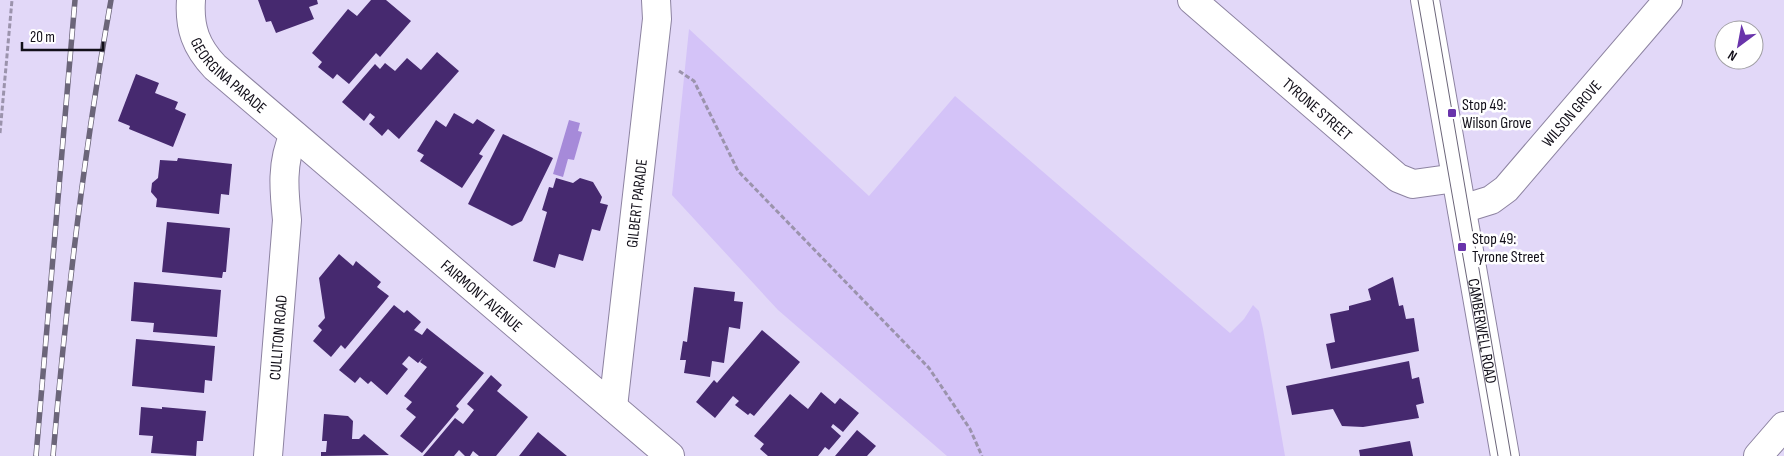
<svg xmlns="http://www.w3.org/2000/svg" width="1784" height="456" viewBox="0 0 1784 456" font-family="'Sofia Sans Condensed',sans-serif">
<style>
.green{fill:#d4c3f8}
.water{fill:#a68ad9}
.building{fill:#46296f}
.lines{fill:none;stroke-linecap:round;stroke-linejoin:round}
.minor-casing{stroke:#8d83a1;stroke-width:30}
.primary-casing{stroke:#8d83a1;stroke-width:30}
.path{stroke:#9b93ac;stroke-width:3;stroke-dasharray:5 2.5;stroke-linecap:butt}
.minor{stroke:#fff;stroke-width:28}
.primary{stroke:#fff;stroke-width:28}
.tram{stroke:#6b6579;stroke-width:1}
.rail-casing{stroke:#6b6579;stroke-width:5.5}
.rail{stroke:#fff;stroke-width:4;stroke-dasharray:11;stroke-linecap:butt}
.poi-dot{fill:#6934ab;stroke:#fff;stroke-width:2}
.labels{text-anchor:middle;stroke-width:5;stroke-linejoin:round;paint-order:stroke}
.street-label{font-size:16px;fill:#120f19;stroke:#fff}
.poi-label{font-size:16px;fill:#120f19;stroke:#fff;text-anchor:start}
</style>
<rect width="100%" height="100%" fill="#e2d8f8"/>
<!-- green -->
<path class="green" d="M689,29l180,167 86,-100 275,237 14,-14 9,-14 6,6 4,18 22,127h-338l-169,-146 -106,-115z"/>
<!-- water -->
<path class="water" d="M569,120l11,3 -2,8 4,1 -8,28 -6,-1 -5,18 -10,-3z"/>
<!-- building -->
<path class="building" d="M258,0h59l1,4 -9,3 5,12 -38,14 -5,-12 -5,1z
M371,0h15l25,21 -31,36 -4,-4 -27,31 -12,-10 -4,5 -15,-12 4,-5 -10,-9 36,-44 9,7z
M437,52l22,19 -60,68 -11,-10 -6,7 -13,-12 6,-7 -5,-4 -6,8 -22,-19 33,-38 5,5 5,-6 10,8 12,-13 14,12z
M136,74l23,9 -4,10 23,9 -3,7 11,5 -13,33 -44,-18 1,-3 -12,-5z
M454,113l19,11 4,-5 18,11 -16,24 4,2 -21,32 -42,-27 4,-6 -7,-4 19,-31 10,7z
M503,134l50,24 -31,63 -10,5 -44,-22z
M178,158l54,6 -3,31 -8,-1 -2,20 -63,-7 1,-8 -6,-7 1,-9 6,-5 2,-18 17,1z
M556,178l17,5 7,-5 13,4 9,15 -2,6 8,2 -8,26 -8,-2 -9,32 -24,-7 -4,14 -22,-7 14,-49 -5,-2 7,-23 4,1z
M167,222l63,6 -4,44h-3l-1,6 -60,-6z
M339,254l14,12 3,-5 25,21 -4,5 12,9 -44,53 -4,-4 -10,12 -18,-16 9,-11 -4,-4 7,-8 -6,-40z
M1393,277l6,29 4,-1 3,14 8,-1 5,33 -88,18 -5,-25 9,-2 -5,-28 19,-4v-4l22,-6 -3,-11z
M134,282l87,8 -4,47 -64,-5 1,-9 -23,-2z
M694,287l41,5 -1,9 9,1 -3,27 -11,-2 -5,36 -12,-2 -2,16 -26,-4 2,-13h-6l3,-19 4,1z
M394,305l10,8 3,-3 14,12 -7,8 8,5 5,-7 57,45 -28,33 3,3 -37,44 -22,-17 16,-19 -10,-8 6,-7 -8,-6 23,-29 -7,-5 3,-4 -5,5 -9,-7 -7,8 6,5 -21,26 -16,-14 -3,3 -8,-7 -5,6 -16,-13z
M762,330l38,32 -46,54 -4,-3 -2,2 -13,-10 4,-4 -6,-5 -18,22 -19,-16 18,-22 3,3z
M136,339l79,7 -3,35 -7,-1 -1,13 -72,-7z
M1409,361l3,18 7,-2 5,26 -8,2 3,13 -56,9 -21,-1 -9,-17 -41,6 -6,-29z
M491,375l11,10 -5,6 31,26 -32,39h-17l-6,-5 -3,5h-5l-6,-6 -5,6h-31l32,-38 8,6 11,-14 -7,-6z
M821,392l14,12 5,-6 19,15 -16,19 -10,-8 -2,3 10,9 -12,14 -4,-3 -7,9h-50l-8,-7 4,-5 -10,-8 36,-42 18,15z
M141,407l21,2v-2l44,4 -3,30h-6l-1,15 -45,-3 2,-17 -14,-1z
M324,414l24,2 5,5 -1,18h7l5,-5 25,21 -68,1v-4h5l1,-11h-5z
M857,430l19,16 -9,10h-32z
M538,432l29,24h-48z
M1410,441l3,15h-53l-1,-6z"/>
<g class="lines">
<defs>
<g id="minor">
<path id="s1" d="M191,0c-2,28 5,47 24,67l455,389"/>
<path id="s2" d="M1192,0l206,178 15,6 43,-6"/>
<path id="s3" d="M1462,209l29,-9 15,-11 162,-189"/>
<path id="s4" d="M613,407l44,-388 -1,-19"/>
<path id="s5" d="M268,456l19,-236c-3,-29 -6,-58 7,-85"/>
<path d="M1758,456l26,-30"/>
</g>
<g id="primary">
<path id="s6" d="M1425,0l80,456"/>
</g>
</defs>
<!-- minor casing -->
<use href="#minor" class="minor-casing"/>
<!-- primary casing -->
<use href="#primary" class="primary-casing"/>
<!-- path -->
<path class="path" d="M679,71l15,10 44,90 191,197 41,61 12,27
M0,133l12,-133"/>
<!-- minor -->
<use href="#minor" class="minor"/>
<!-- primary -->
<use href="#primary" class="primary"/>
<!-- tram -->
<path class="tram" d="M1418,0l80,456
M1433,0l78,456"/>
<defs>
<path id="rail" d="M36,456l39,-456
M53,456c13,-153 31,-305 58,-456"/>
</defs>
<!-- rail casing -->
<use href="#rail" class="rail-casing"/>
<!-- rail -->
<use href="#rail" class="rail"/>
</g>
<!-- markers -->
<g class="poi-dot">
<rect x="1447" y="108" width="10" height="10" rx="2.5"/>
<rect x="1457" y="242" width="10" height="10" rx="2.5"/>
</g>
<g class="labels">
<!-- street labels -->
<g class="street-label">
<text dy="6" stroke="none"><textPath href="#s1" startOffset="89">GEORGINA PARADE</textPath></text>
<text dy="6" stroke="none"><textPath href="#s2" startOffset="166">TYRONE STREET</textPath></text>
<text dy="6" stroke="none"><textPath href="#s3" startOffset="149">WILSON GROVE</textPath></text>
<text dy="6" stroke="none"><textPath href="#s4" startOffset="205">GILBERT PARADE</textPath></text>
<text dy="6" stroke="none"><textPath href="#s1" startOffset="425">FAIRMONT AVENUE</textPath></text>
<text dy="6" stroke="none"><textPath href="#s6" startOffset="336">CAMBERWELL ROAD</textPath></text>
<text dy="6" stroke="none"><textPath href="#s5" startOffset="119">CULLITON ROAD</textPath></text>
</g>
<!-- poi labels -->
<g class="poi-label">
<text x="1462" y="110">Stop 49:<tspan x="1462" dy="18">Wilson Grove</tspan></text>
<text x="1472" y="244">Stop 49:<tspan x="1472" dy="18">Tyrone Street</tspan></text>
</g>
</g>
<!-- north arrow -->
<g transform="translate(1739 45) rotate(212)"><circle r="24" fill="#ffffff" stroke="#a09fa3"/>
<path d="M0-4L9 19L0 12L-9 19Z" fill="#6934ab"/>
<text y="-8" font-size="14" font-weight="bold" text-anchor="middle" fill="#120f19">N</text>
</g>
<!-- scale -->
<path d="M22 42v8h81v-8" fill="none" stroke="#120f19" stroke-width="2.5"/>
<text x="30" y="42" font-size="15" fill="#120f19" stroke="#ffffff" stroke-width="4" paint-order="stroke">20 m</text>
</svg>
